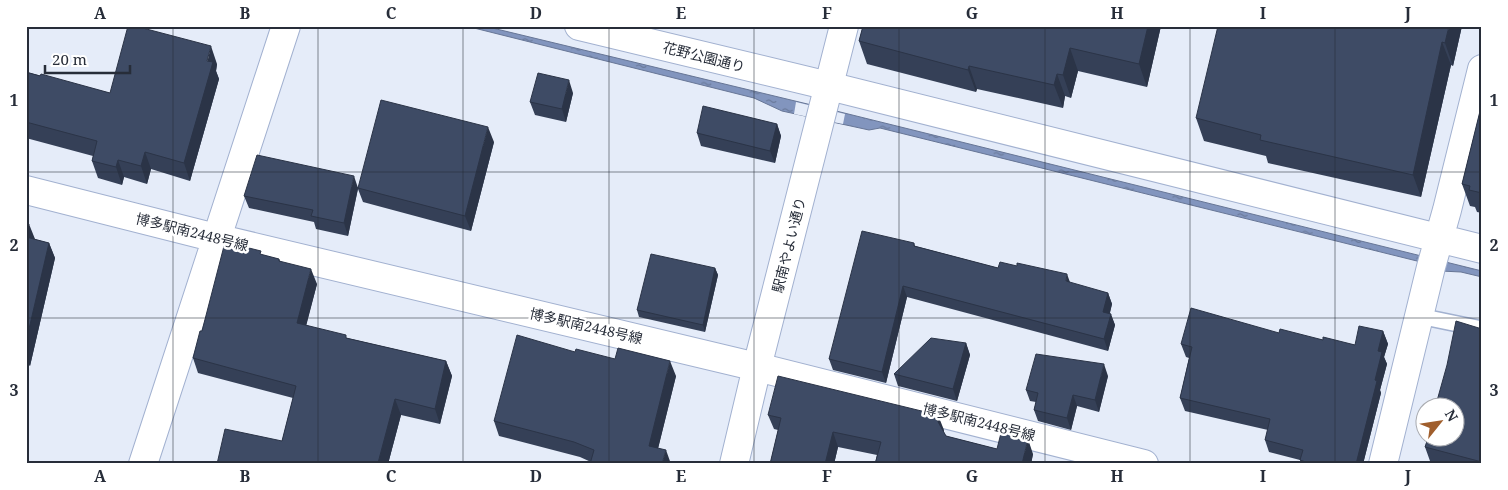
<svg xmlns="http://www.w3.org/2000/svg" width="1508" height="490" viewBox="0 0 1508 490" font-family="'Noto Serif','Noto Sans JP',serif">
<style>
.water{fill:url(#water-ripples);stroke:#677696}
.pier{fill:#e5ecf9}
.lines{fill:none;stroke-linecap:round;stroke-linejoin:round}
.service-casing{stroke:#a2b1d0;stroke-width:18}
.minor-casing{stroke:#a2b1d0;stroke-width:30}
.tertiary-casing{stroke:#a2b1d0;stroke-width:30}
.service{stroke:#fff;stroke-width:15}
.minor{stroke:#fff;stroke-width:28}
.tertiary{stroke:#fff;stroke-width:28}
.wall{fill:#354057}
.shaded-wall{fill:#2b3447}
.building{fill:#3e4b65;stroke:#2b3447}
.grid{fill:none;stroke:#272d39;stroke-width:1;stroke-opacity:0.55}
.labels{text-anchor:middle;stroke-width:5;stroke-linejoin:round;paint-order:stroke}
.street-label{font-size:14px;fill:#272d39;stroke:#fff}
.neatline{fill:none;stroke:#272d39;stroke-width:2}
.grid-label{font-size:16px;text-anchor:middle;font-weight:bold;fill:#272d39}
</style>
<defs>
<pattern id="water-ripples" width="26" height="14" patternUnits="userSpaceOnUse" patternTransform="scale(1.25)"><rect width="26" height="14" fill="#8295be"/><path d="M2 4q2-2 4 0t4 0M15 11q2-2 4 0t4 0" fill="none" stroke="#6a7a9b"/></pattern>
</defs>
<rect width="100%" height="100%" fill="#e5ecf9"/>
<!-- water -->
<path class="water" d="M466,26h18l340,82 658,163v6l-21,-5 -20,-1 -20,-9 -541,-134 -11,2 -87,-19 -28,-13z"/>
<!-- pier -->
<path class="pier" d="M796,102l49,12 -2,10 -49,-10z"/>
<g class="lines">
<defs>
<path id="service" d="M1419,316l63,13"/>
<path id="minor" d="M579,26l250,60 653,163
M26,190l190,48 541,129 387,97
M143,464l143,-438
M1383,464l48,-197 16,-57 35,-141"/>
<path id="tertiary" d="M734,464l23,-97 87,-341"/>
</defs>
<!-- service casing -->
<use href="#service" class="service-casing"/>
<!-- minor casing -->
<use href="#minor" class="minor-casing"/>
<!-- tertiary casing -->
<use href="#tertiary" class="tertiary-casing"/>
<!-- service -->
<use href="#service" class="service"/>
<!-- minor -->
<use href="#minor" class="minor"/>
<!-- tertiary -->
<use href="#tertiary" class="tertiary"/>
</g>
<!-- wall -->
<path class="wall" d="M863,26h298l-14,61 -69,-16 -7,27 -6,-2 -2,12 -86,-19 -1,3 -109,-28 -8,-23z
M1462,26l-9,40 -2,-1 -30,132 -153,-34 -2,-7 -62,-15 -8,-23z
M217,64l-1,7 3,8 -29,102 -39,-12 -4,15 -23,-7 -2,8 -24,-7 -6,-17 1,-5 -67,-18v-66l84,21z
M573,93l-7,29 -31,-7 -5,-13z
M1482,103v110l-5,-1 -2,-5 -5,-1 -8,-22z
M777,124l4,12 -6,27 -74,-17 -4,-13z
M494,142l-23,89 -108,-29 -5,-13 -10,47 -32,-7 -2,-7 -65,-14 -5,-12 114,-9z
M26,223l8,16 15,4 6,15 -25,108 -1,-1 -3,11z
M914,243l1,3 83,22 110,25 4,11 -2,9 5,12 -7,26 -201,-54 -21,86 -53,-13 -4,-11z
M236,249l43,10 1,2 37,23 -11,41 41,13 99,23 6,15 -12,48 -39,-9 -13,49h-171l65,-23 11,-43 -95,-25 -5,-15 9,-27z
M715,268l3,7 -13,57 -66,-15 -2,-7z
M1482,329v135h-42l-10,-3 -5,-14z
M1383,331l5,13 -4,13 3,7 -7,26 1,3 -18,71h-62l-1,-4 -31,-8 -4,-12 3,-10 -83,-19 -5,-13 9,-40 -3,-1 -5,-13 98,-11 76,12z
M966,343l4,12 -13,46 -59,-15 -4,-12z
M575,352l101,24 -18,72 -67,14 -11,-5 -81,-21 -5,-15z
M1108,376l-9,36 -22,-6 -6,24 -33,-9 -4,-11 2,-8 -6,-1 -4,-11z
M768,415l176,15 -1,2 3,4 51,13 36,5 -2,10h-156l2,-9 -39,-8 -4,17h-64l8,-34 -4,-1z"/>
<!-- shaded-wall -->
<path class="shaded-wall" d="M1148,26h13l-14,61 -8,-23z
M1449,26h13l-9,40 -8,-23z
M1442,42l9,23 -30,132 -8,-22z
M211,46l6,18 -1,7 3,8 -29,102 -6,-18z
M1070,48l8,23 -7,27 -8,-23z
M969,66l8,23 -1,3 -8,-22z
M1057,74l8,22 -2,12 -9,-23z
M569,80l4,13 -7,29 -4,-13z
M777,124l4,12 -6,27 -5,-12z
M488,127l6,15 -23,89 -6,-15z
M145,152l6,17 -4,15 -6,-18z
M118,160l6,17 -2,8 -6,-18z
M354,176l4,12 -10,48 -4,-13z
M29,224l6,15h-9v-5z
M49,243l6,15 -25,108 -4,-11v-13z
M715,268l3,7 -13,57 -2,-7z
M311,269l6,15 -14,54 -6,-15z
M1067,274l4,11 -5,-4z
M903,286l4,11 -21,86 -4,-11z
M1108,293l4,11 -5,19 -4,-11z
M1111,314l4,11 -7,26 -4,-12z
M1383,331l5,13 -4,13 3,7 -7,26 1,3 -18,71h-7l19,-84 3,-29z
M966,343l4,12 -13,46 -4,-12z
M26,358l3,7 -3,11z
M446,361l6,15 -12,48 -5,-15z
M670,361l6,15 -21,85 -6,-15z
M1104,364l4,12 -9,36 -4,-12z
M1073,395l4,11 -6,24 -4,-12z
M395,399l6,16 -13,49h-10z
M938,415l6,15 -2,5 -5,-15z
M833,432l5,15 -4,17h-9z
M1028,439l5,15 -2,10h-9z
M666,450l5,14h-9z"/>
<!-- building -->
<path class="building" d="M128,26h7l76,20 -4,15 6,1 -29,101 -39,-11 -4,14 -23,-6 -2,7 -24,-6 5,-20 -71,-19v-50l14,4 1,-2 69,19z
M863,26h285l-9,38 -69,-16 -7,27 -6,-1 -3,11 -85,-19 -1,4 -109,-29z
M1218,26h231l-4,17 -3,-1 -29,133 -153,-35 1,-5 -65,-17z
M538,73l31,7 -7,29 -32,-7z
M381,100l107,27 -23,89 -107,-28z
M1482,103v90l-13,-3 1,-4 -8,-2z
M703,106l74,18 -7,27 -73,-18z
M257,155l97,21 -10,47 -33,-7 2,-6 -69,-14z
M26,223l3,1 -3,10z
M862,231l52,12v3l84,22 2,-6 17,4v-3l50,11 -1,7 42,12 -5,19 8,2 -7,25 -201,-53 -21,86 -53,-13z
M26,237l23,6 -23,99z
M237,245l24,6 -1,3 19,5v2l32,8 -14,54 49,12v3l100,23 -11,48 -40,-10 -17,64 2,1h-163l8,-35 57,12 14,-55 -103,-28 7,-27h2l22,-85 12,3z
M651,254l64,14 -12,57 -66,-15z
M1191,308l88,25 1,-4 43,11v-3l32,8 4,-19 24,5 -5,20 4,1 -7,28 2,1 -21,83h-44l-12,-4 3,-10 -38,-10 5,-21 -90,-21 12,-51 -11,-3z
M1456,321l26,8v133l-57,-15 3,-9h28v-30h-21l12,-43z
M517,335l58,17 1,-3 39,10 3,-11 52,13 -21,85 17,4 -4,14h-72l4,-14 -20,-8 -80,-21z
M931,338l35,5 -13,46 -59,-15z
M1036,354l68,10 -9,36 -22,-5 -6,23 -33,-8 4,-17 -12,-3z
M778,376l160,39 -1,5 9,16 51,13 4,-16 27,6 -6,25h-147l6,-22 -48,-10 -8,32h-55l11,-46 -13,-3z"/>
<!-- grid -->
<path class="grid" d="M173,26v438M318,26v438M463,26v438M609,26v438M754,26v438M899,26v438M1045,26v438M1190,26v438M1335,26v438M26,172h1456M26,318h1456"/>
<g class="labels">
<!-- street labels -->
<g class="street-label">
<text transform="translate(704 57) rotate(14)" y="5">花野公園通り</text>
<text transform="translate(192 232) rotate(14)" y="5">博多駅南2448号線</text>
<text transform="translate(789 245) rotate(-76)" y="5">駅南やよい通り</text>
<text transform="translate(586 326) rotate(13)" y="5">博多駅南2448号線</text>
<text transform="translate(979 422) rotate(14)" y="5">博多駅南2448号線</text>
</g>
</g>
<!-- border -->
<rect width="1508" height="490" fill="none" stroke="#ffffff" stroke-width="55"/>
<!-- north arrow -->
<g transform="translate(1440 422) rotate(60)"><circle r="24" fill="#ffffff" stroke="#a9abb0"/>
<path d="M0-4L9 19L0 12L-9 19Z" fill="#a05e2c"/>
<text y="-8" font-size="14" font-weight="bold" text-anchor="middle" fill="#272d39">N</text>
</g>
<!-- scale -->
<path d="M45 65v8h85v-8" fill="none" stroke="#272d39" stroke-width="2.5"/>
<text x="52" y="65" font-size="15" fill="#272d39" stroke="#ffffff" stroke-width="4" paint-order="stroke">20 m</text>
<rect x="28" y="28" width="1452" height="434" class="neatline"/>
<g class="grid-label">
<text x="100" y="19">A</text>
<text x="245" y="19">B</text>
<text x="391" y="19">C</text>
<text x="536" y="19">D</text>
<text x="681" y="19">E</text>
<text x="827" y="19">F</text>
<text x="972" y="19">G</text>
<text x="1117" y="19">H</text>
<text x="1263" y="19">I</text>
<text x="1408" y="19">J</text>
<text x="14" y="106">1</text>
<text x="1494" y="106">1</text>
<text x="14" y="251">2</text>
<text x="1494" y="251">2</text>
<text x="14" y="396">3</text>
<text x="1494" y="396">3</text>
<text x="100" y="482">A</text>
<text x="245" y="482">B</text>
<text x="391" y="482">C</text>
<text x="536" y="482">D</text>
<text x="681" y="482">E</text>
<text x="827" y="482">F</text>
<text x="972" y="482">G</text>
<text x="1117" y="482">H</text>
<text x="1263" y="482">I</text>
<text x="1408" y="482">J</text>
</g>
</svg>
